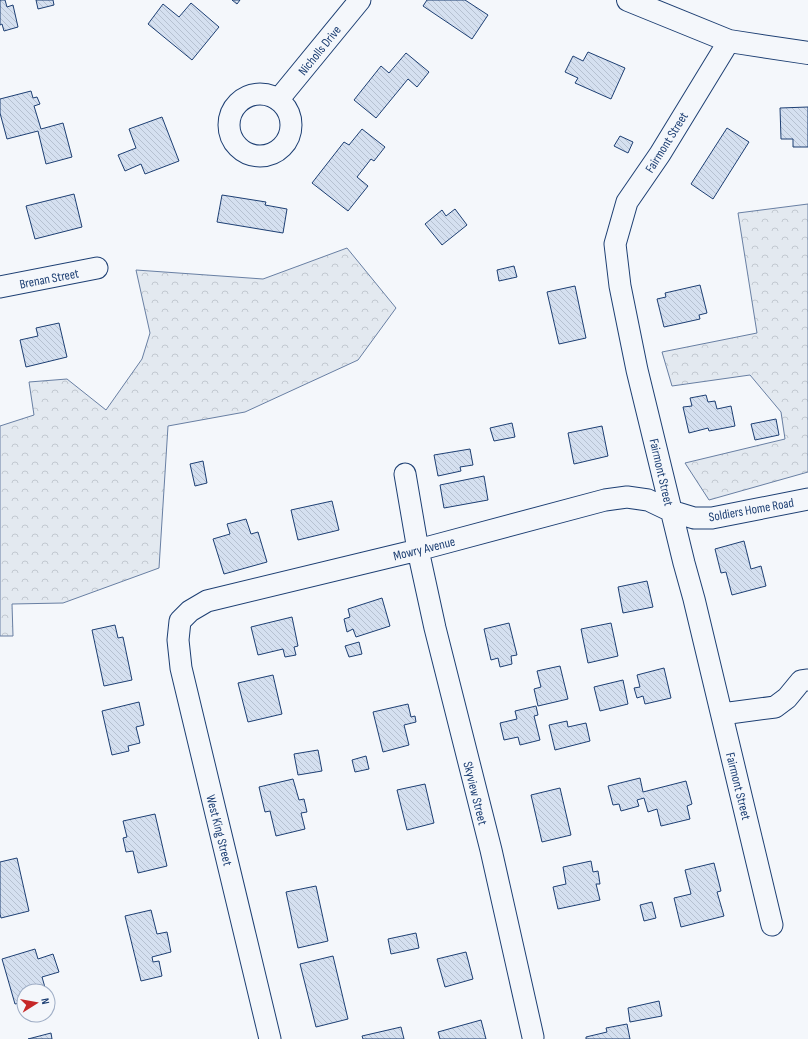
<svg xmlns="http://www.w3.org/2000/svg" width="808" height="1039" viewBox="0 0 808 1039" font-family="'Sofia Sans Condensed',sans-serif">
<style>
.forest{fill:url(#forest-crowns);stroke:#687fa3}
.building{fill:url(#building-back-hatch);stroke:#1d3f73}
.lines{fill:none;stroke-linecap:round;stroke-linejoin:round}
.street-casing{stroke:#1d3f73;stroke-width:23}
.primary-casing{stroke:#1d3f73;stroke-width:24}
.street{stroke:#f4f7fb;stroke-width:21}
.primary{stroke:#f4f7fb;stroke-width:22}
.labels{text-anchor:middle;stroke-width:3;stroke-linejoin:round;paint-order:stroke}
.street-label{font-size:13px;fill:#1d3f73;stroke:#f4f7fb}
</style>
<defs>
<pattern id="forest-crowns" width="20" height="18" patternUnits="userSpaceOnUse"><rect width="20" height="18" fill="#e3e9f0"/><path d="M2 6a3 3 0 1 1 6 0M12 15a3 3 0 1 1 6 0" fill="none" stroke="#c2c9d1"/></pattern>
<pattern id="building-back-hatch" width="6" height="6" patternUnits="userSpaceOnUse"><rect width="6" height="6" fill="#d5e0f0"/><path d="M-1 5l2 2M0 0l6 6M5-1l2 2" fill="none" stroke="#b6c1d1"/></pattern>
</defs>
<rect width="100%" height="100%" fill="#f4f7fb"/>
<!-- forest -->
<path class="forest" d="M808,204v268l-99,28 -24,-37 100,-24 -4,-27 -31,-37 -78,11 -10,-34 95,-19 -19,-120z
M347,248l49,60 -38,52 -113,52 -77,14 -9,142 -96,35 -51,1 1,32h-13v-210l34,-11 -5,-33 38,-3 39,31 36,-51 8,-26 -14,-63 127,9z"/>
<!-- building -->
<path class="building" d="M0,0h5l2,7 6,-2 5,22 -14,4 -2,-7 -2,1z
M36,0h17l1,5 -16,4z
M232,0h8l-3,4z
M427,0h38l23,15 -16,24 -49,-33z
M191,3l28,24 -27,33 -44,-36 15,-20 16,13z
M588,52l37,16 -14,31 -36,-16 3,-5 -13,-6 8,-16 10,5z
M406,53l23,19 -12,15 -9,-8 -32,39 -22,-18 27,-34 8,7z
M31,91l2,7 4,-1 3,7 -6,2 7,23 22,-6 9,34 -26,7 -8,-33 -31,8 -7,-26v-14z
M808,107v40h-15v-8h-12l-1,-31z
M162,117l17,44 -34,13 -4,-10 -16,7 -7,-16 18,-7 -7,-19z
M727,128l22,14 -36,57 -22,-15z
M362,129l23,18 -11,14 -3,-2 -14,18 11,9 -20,25 -36,-28 32,-41 5,3z
M620,136l13,6 -5,11 -14,-7z
M74,194l8,33 -47,12 -9,-33z
M222,195l44,7 -1,3 22,4 -4,24 -66,-11z
M455,209l12,16 -25,20 -17,-21 17,-14 4,6z
M514,266l3,11 -18,4 -2,-11z
M700,285l7,28 -8,2 1,4 -36,8 -7,-28 9,-2 -1,-4z
M575,286l11,52 -27,6 -12,-52z
M59,323l8,34 -41,10 -6,-27 18,-4 -2,-8z
M706,395l2,7 7,-1 2,8 14,-3 4,20 -26,5 -1,-3 -19,5 -6,-26 9,-1 -2,-8z
M776,419l3,16 -24,5 -4,-16z
M512,423l3,14 -21,4 -4,-13z
M602,426l6,30 -34,8 -6,-31z
M470,449l3,16 -13,2 1,4 -23,5 -4,-21z
M203,461l4,22 -12,3 -5,-22z
M484,476l4,24 -44,8 -4,-23z
M332,501l7,29 -41,10 -7,-30z
M246,519l5,15 7,-2 9,30 -43,12 -11,-35 17,-5 -3,-10z
M744,541l7,28 10,-3 5,20 -34,9 -6,-23 -5,1 -6,-24z
M647,581l6,26 -30,6 -5,-26z
M382,598l8,28 -34,11 -3,-8 -6,3 -3,-13 6,-2 -2,-8z
M292,617l6,29 -4,1 2,8 -11,2 -2,-8 -25,6 -7,-28z
M509,623l8,32 -6,1 1,8 -12,3 -2,-9 -7,2 -7,-31z
M611,623l7,33 -30,7 -7,-34z
M115,625l3,13 5,-1 9,43 -28,6 -12,-56z
M359,642l3,12 -13,3 -4,-11z
M560,666l8,33 -30,7 -4,-17 7,-2 -4,-16z
M664,668l7,30 -26,6 -2,-8 -6,2 -3,-10 6,-1 -3,-12z
M273,675l9,39 -34,8 -10,-39z
M623,680l5,24 -28,7 -6,-24z
M139,702l5,23 -8,2 4,16 -12,3 1,5 -17,4 -10,-44z
M408,704l3,13 4,-1 1,6 -12,3 5,20 -26,7 -10,-40z
M536,706l2,9 -4,1 6,24 -20,5 -2,-8 -14,3 -4,-17 17,-4 -2,-8z
M567,721l1,6 18,-4 4,18 -35,9 -6,-25z
M318,750l4,21 -24,4 -4,-21z
M366,756l3,13 -14,3 -3,-12z
M640,778l3,14 43,-11 6,23 -5,2 3,13 -29,7 -4,-17 -9,3 -4,-14 -7,2 2,6 -18,5 -2,-7 -6,1 -5,-19z
M293,779l6,21 5,-1 3,13 -6,1 4,16 -29,7 -6,-25 -5,1 -6,-25z
M425,784l9,39 -27,7 -10,-40z
M560,788l11,47 -29,7 -11,-47z
M155,814l12,52 -29,7 -5,-22 -7,1 -3,-14 4,-1 -4,-16z
M17,858l12,53 -28,7 -1,-4v-52z
M591,861l2,11 5,-1 2,13h-4l4,16 -42,9 -5,-22 13,-3 -3,-17z
M714,863l7,28 -4,1 7,24 -43,11 -7,-29 17,-4 -6,-24z
M316,886l12,55 -30,7 -12,-56z
M652,902l4,16 -12,3 -4,-16z
M151,910l6,24 10,-2 4,20 -19,5 1,5 6,-1 3,15 -21,5 -16,-65z
M416,933l3,15 -28,6 -3,-15z
M35,949l3,10 15,-5 6,18 -17,5 4,14h-22v11l-9,2 -13,-45z
M466,952l7,27 -28,8 -8,-28z
M333,956l15,63 -32,8 -16,-63z
M659,1001l3,15 -32,6 -2,-14z
M481,1020l5,19h-46l-2,-7z
M627,1024l3,15h-44v-2l21,-5 -1,-4z
M401,1027l3,12h-41l-1,-3z
M51,1033l1,6h-24z"/>
<g class="lines">
<defs>
<path id="street" d="M729,41l-69,113 -33,48 -12,42 5,42 17,84 47,193 10,36 78,326
M229 125a31 31 0 1 1 62 0a31 31 0 1 1-62 0Z
M278,100l82,-100
M0,287l97,-19
M405,474l13,76 17,78 56,222 42,187
M722,714l53,-7 12,-9 14,-17 7,-1
M270,1039l-89,-371 -3,-28 2,-19 10,-10 17,-10 211,-51 187,-50 22,-3 21,3 23,11 23,7h18l96,-19"/>
<path id="primary" d="M628,0l101,41 79,12"/>
</defs>
<!-- street casing -->
<use href="#street" class="street-casing"/>
<!-- primary casing -->
<use href="#primary" class="primary-casing"/>
<!-- street -->
<use href="#street" class="street"/>
<!-- primary -->
<use href="#primary" class="primary"/>
</g>
<g class="labels">
<!-- street labels -->
<g class="street-label">
<text transform="translate(319 50) rotate(-51)" y="5">Nicholls Drive</text>
<text transform="translate(666 142) rotate(-58)" y="5">Fairmont Street</text>
<text transform="translate(49 278) rotate(-11)" y="5">Brenan Street</text>
<text transform="translate(662 472) rotate(77)" y="5">Fairmont Street</text>
<text transform="translate(751 509) rotate(-10)" y="5">Soldiers Home Road</text>
<text transform="translate(424 548) rotate(-14)" y="5">Mowry Avenue</text>
<text transform="translate(739 786) rotate(76)" y="5">Fairmont Street</text>
<text transform="translate(476 793) rotate(76)" y="5">Skyview Street</text>
<text transform="translate(220 830) rotate(76)" y="5">West King Street</text>
</g>
</g>
<!-- north arrow -->
<g transform="translate(36 1003) rotate(79)"><circle r="19" fill="#f4f7fb" stroke="#9eadc5"/>
<path d="M0-3L7 15L0 10L-7 15Z" fill="#c62828"/>
<text y="-6" font-size="11" font-weight="bold" text-anchor="middle" fill="#1d3f73">N</text>
</g>
</svg>
